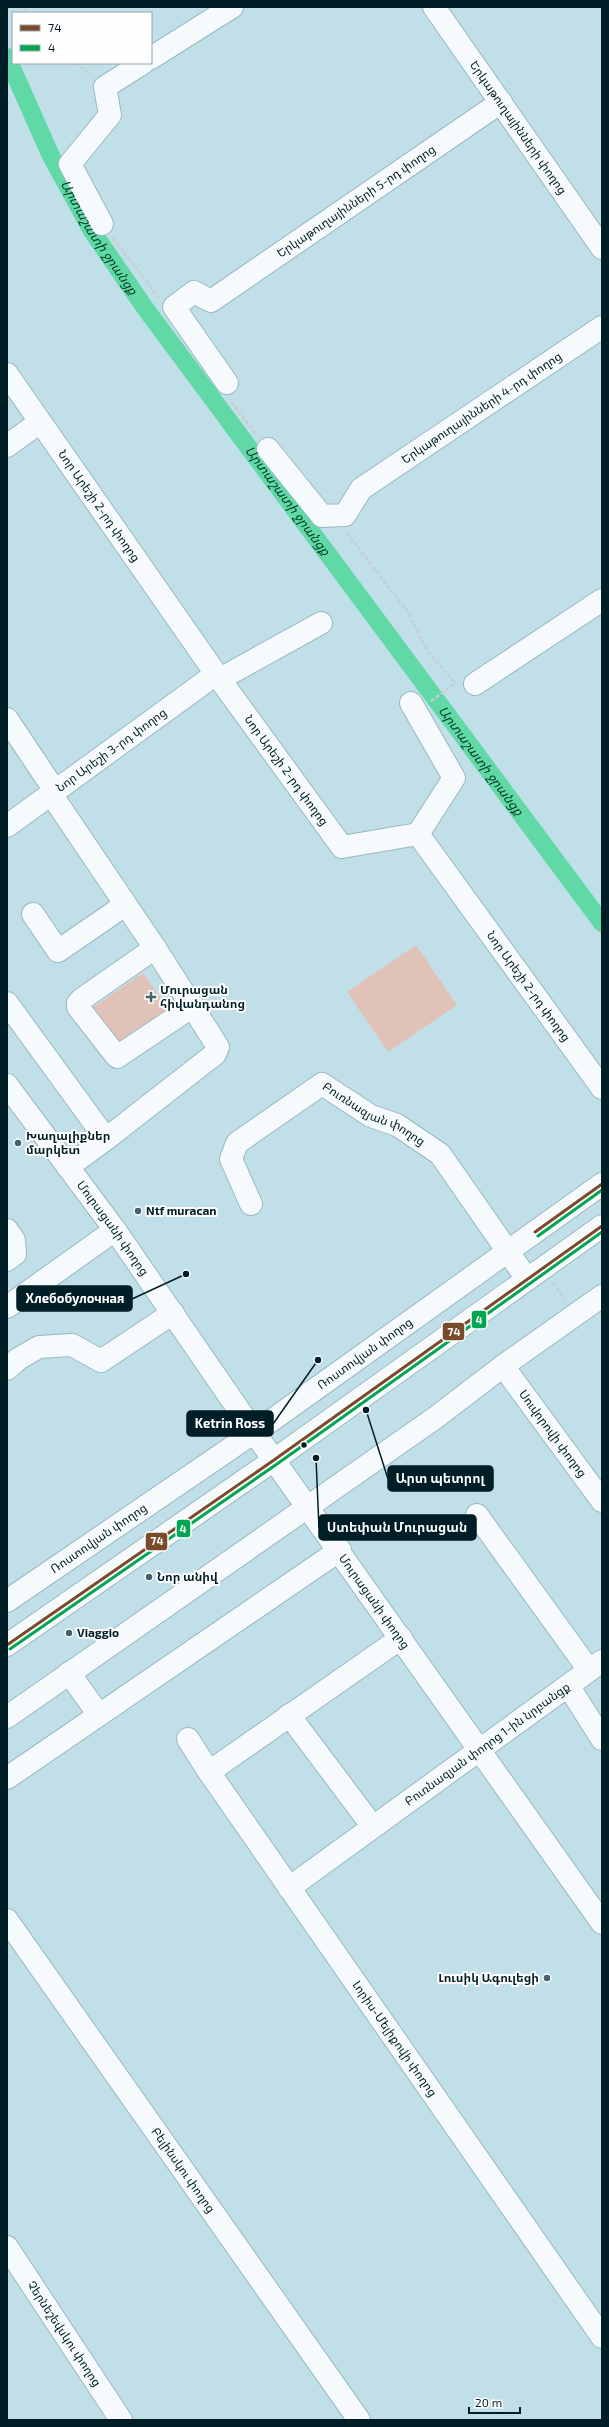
<svg xmlns="http://www.w3.org/2000/svg" width="609" height="2427" viewBox="0 0 609 2427" font-family="'Exo 2','Noto Sans Armenian',sans-serif">
<style>
.green{fill:#e1c2b9}
.lines{fill:none;stroke-linecap:round;stroke-linejoin:round}
.canal{stroke:#61d9a7;stroke-width:18}
.minor-casing{stroke:#98b9c2;stroke-width:24}
.major-casing{stroke:#98b9c2;stroke-width:24}
.path{stroke:#c5cfd2;stroke-width:2.5;stroke-dasharray:4 2;stroke-linecap:butt}
.minor{stroke:#f6fafc;stroke-width:22}
.major{stroke:#f6fafc;stroke-width:22}
.bus-1-casing{stroke:#fefefe;stroke-width:6}
.bus-2-casing{stroke:#fefefe;stroke-width:6}
.bus-1{stroke:#7a4b2a;stroke-width:3}
.bus-2{stroke:#00a651;stroke-width:3}
.poi-dot{fill:#44626a;stroke:#fefefe;stroke-width:1.5}
.bus-dot{fill:#001e26;stroke:#fefefe;stroke-width:1.5}
.labels{text-anchor:middle;stroke-width:4;stroke-linejoin:round;paint-order:stroke}
.street-label{font-size:12px;fill:#001e26;stroke:#fefefe}
.poi-label{font-size:12px;font-weight:bold;fill:#001e26;stroke:#fefefe;text-anchor:start}
.water-label{font-size:13px;font-style:italic;fill:#004124;stroke:#fefefe}
.leader{fill:none;stroke:#001e26;stroke-width:1.5}
.callout-dot{fill:#001e26;stroke:#fefefe;stroke-width:1.5}
.callout{fill:#001e26;stroke:#001e26;stroke-width:1.5}
.callout-label{font-size:13px;text-anchor:middle;font-weight:bold;fill:#fff}
.line-badge{stroke:#fefefe;stroke-width:1.5}
.badge-label{font-size:11px;text-anchor:middle;font-weight:bold;fill:#fff}
</style>
<rect width="100%" height="100%" fill="#c1dfe8"/>
<!-- green -->
<path class="green" d="M416,945l41,60 -69,47 -41,-60z
M143,973l28,40 -51,36 -28,-41z"/>
<g class="lines">
<!-- canal -->
<path class="canal" id="s1" d="M7,57l44,99 41,75 53,77 457,615"/>
<defs>
<g id="minor">
<path id="s2" d="M434,7l168,241"/>
<path d="M151,58l81,-51"/>
<path d="M102,224l-32,-60 40,-49 -5,-28 38,-24"/>
<path id="s3" d="M7,374l209,300 126,173 76,-13 184,254"/>
<path id="s4" d="M227,383l-53,-76 20,-15 17,9 290,-199"/>
<path d="M7,446l33,-24"/>
<path id="s5" d="M268,449l54,67 23,-1 16,-26 241,-162"/>
<path d="M220,679l101,-56"/>
<path d="M475,684l127,-84"/>
<path d="M411,703l43,75 -36,56"/>
<path d="M7,719l48,72"/>
<path d="M51,794l104,154 63,99 -3,7 -109,85"/>
<path id="s6" d="M7,826l209,-152"/>
<path d="M33,914l25,37 67,-46"/>
<path d="M155,948l-73,51 -4,4v4l39,50 76,-51"/>
<path d="M7,1003l99,136 -38,28"/>
<path id="s7" d="M7,1085l108,145 139,202 348,491"/>
<path id="s8" d="M251,1204l-20,-45 6,-16 85,-59 49,32 26,9 43,29 87,125"/>
<path d="M7,1230l7,10 1,14 -8,6"/>
<path d="M7,1307l108,-77"/>
<path id="s9" d="M503,1366l99,135"/>
<path d="M7,1369l11,-10 21,-12 33,-2 29,16 72,-48"/>
<path d="M477,1515l112,155"/>
<path d="M69,1673l30,42"/>
<path d="M569,1687l33,52"/>
<path d="M289,1715l84,112"/>
<path d="M7,1717l428,-299 68,-52 99,-70"/>
<path id="s10" d="M188,1739l21,33 393,565"/>
<path d="M209,1772l192,-134"/>
<path d="M7,1778l333,-228"/>
<path id="s11" d="M289,1888l313,-227"/>
<path id="s12" d="M7,2247l114,173"/>
</g>
<g id="major">
<path id="s13" d="M7,1601l268,-183 327,-234"/>
<path d="M7,1645l267,-185 328,-234"/>
<path id="s14" d="M7,1920l352,500"/>
</g>
</defs>
<!-- minor casing -->
<use href="#minor" class="minor-casing"/>
<!-- major casing -->
<use href="#major" class="major-casing"/>
<!-- path -->
<path class="path" d="M24,7l4,6
M76,63l15,12
M113,238l46,60
M231,402l25,32
M347,533l60,78 19,38 29,34
M431,701l25,-18
M553,1283l12,17"/>
<!-- minor -->
<use href="#minor" class="minor"/>
<!-- major -->
<use href="#major" class="major"/>
<defs>
<path id="bus-1" d="M535,1232l67,-48
M7,1645l267,-185 328,-234"/>
<path id="bus-2" d="M538,1236l64,-46
M10,1649l267,-185 325,-232"/>
</defs>
<!-- bus-1 casing -->
<use href="#bus-1" class="bus-1-casing"/>
<!-- bus-2 casing -->
<use href="#bus-2" class="bus-2-casing"/>
<!-- bus-1 -->
<use href="#bus-1" class="bus-1"/>
<!-- bus-2 -->
<use href="#bus-2" class="bus-2"/>
</g>
<!-- markers -->
<g class="poi-dot">
<path d="M149 991h4v4h4v4h-4v4h-4v-4h-4v-4h4z"/>
<circle cx="18" cy="1143" r="4"/>
<circle cx="138" cy="1211" r="4"/>
<circle cx="149" cy="1577" r="4"/>
<circle cx="69" cy="1633" r="4"/>
<circle cx="547" cy="1978" r="4"/>
</g>
<circle class="bus-dot" cx="304" cy="1445" r="3.5"/>
<g class="labels">
<!-- street labels -->
<g class="street-label">
<text dy="4" stroke="none"><textPath href="#s2" startOffset="147">Երկաթուղայինների փողոց</textPath></text>
<text dy="4" stroke="none"><textPath href="#s4" startOffset="313">Երկաթուղայինների 5-րդ փողոց</textPath></text>
<text dy="4" stroke="none"><textPath href="#s5" startOffset="285">Երկաթուղայինների 4-րդ փողոց</textPath></text>
<text dy="4" stroke="none"><textPath href="#s3" startOffset="161">Նոր Արեշի 2-րդ փողոց</textPath></text>
<text dy="4" stroke="none"><textPath href="#s6" startOffset="129">Նոր Արեշի 3-րդ փողոց</textPath></text>
<text dy="4" stroke="none"><textPath href="#s3" startOffset="485">Նոր Արեշի 2-րդ փողոց</textPath></text>
<text dy="4" stroke="none"><textPath href="#s3" startOffset="845">Նոր Արեշի 2-րդ փողոց</textPath></text>
<text dy="4" stroke="none"><textPath href="#s8" startOffset="230">Բուռնազյան փողոց</textPath></text>
<text dy="4" stroke="none"><textPath href="#s7" startOffset="178">Մուրացանի փողոց</textPath></text>
<text dy="4" stroke="none"><textPath href="#s13" startOffset="435">Ռոստովյան փողոց</textPath></text>
<text dy="4" stroke="none"><textPath href="#s9" startOffset="84">Սուվորովի փողոց</textPath></text>
<text dy="4" stroke="none"><textPath href="#s13" startOffset="111">Ռոստովյան փողոց</textPath></text>
<text dy="4" stroke="none"><textPath href="#s7" startOffset="634">Մուրացանի փողոց</textPath></text>
<text dy="4" stroke="none"><textPath href="#s11" startOffset="245">Բուռնազյան փողոց 1-ին նրբանցք</textPath></text>
<text dy="4" stroke="none"><textPath href="#s10" startOffset="364">Լորիս-Մելիքովի փողոց</textPath></text>
<text dy="4" stroke="none"><textPath href="#s14" startOffset="306">Բելինսկու փողոց</textPath></text>
<text dy="4" stroke="none"><textPath href="#s12" startOffset="104">Չերնեշեվսկու փողոց</textPath></text>
</g>
<!-- poi labels -->
<g class="poi-label">
<text x="160" y="994">Մուրացան<tspan x="160" dy="14">հիվանդանոց</tspan></text>
<text x="26" y="1140">Խաղալիքներ<tspan x="26" dy="14">մարկետ</tspan></text>
<text x="146" y="1215">Ntf muracan</text>
<text x="157" y="1581">Նոր անիվ</text>
<text x="77" y="1637">Viaggio</text>
<text x="539" y="1982" text-anchor="end">Լուսիկ Ագուլեցի</text>
</g>
<!-- water labels -->
<g class="water-label">
<text dy="5" stroke="none"><textPath href="#s1" startOffset="203">Արտաշատի ջրանցք</textPath></text>
<text dy="5" stroke="none"><textPath href="#s1" startOffset="527">Արտաշատի ջրանցք</textPath></text>
<text dy="5" stroke="none"><textPath href="#s1" startOffset="851">Արտաշատի ջրանցք</textPath></text>
</g>
</g>
<!-- callouts -->
<path class="leader" d="M186 1274L132 1299M318 1360L273 1424M366 1410L388 1479M316 1458L319 1528"/>
<g class="callout-dot">
<circle cx="186" cy="1274" r="4"/>
<circle cx="318" cy="1360" r="4"/>
<circle cx="366" cy="1410" r="4"/>
<circle cx="316" cy="1458" r="4"/>
</g>
<g class="callout">
<rect x="17" y="1286" width="115" height="25" rx="4"/>
<rect x="187" y="1411" width="86" height="25" rx="4"/>
<rect x="388" y="1466" width="105" height="25" rx="4"/>
<rect x="319" y="1515" width="157" height="25" rx="4"/>
</g>
<g class="callout-label">
<text x="75" y="1303">Хлебобулочная</text>
<text x="230" y="1428">Ketrin Ross</text>
<text x="440" y="1483">Արտ պետրոլ</text>
<text x="397" y="1532">Ստեփան Մուրացան</text>
</g>
<g class="line-badge">
<rect x="471" y="1310" width="16" height="19" rx="4" fill="#00a651"/>
<rect x="442" y="1322" width="23" height="19" rx="4" fill="#7a4b2a"/>
<rect x="176" y="1519" width="15" height="19" rx="4" fill="#00a651"/>
<rect x="145" y="1532" width="23" height="19" rx="4" fill="#7a4b2a"/>
</g>
<g class="badge-label">
<text x="479" y="1324">4</text>
<text x="454" y="1336">74</text>
<text x="183" y="1533">4</text>
<text x="157" y="1545">74</text>
</g>
<!-- border -->
<rect width="609" height="2427" fill="none" stroke="#001e26" stroke-width="16"/>
<!-- legend -->
<rect x="12" y="12" width="140" height="52" fill="#fefefe" stroke="#98a4a8"/>
<rect x="20" y="25" width="20" height="6" fill="#7a4b2a" stroke="#98a4a8"/>
<text x="48" y="32" font-size="12" fill="#001e26">74</text>
<rect x="20" y="45" width="20" height="6" fill="#00a651" stroke="#98a4a8"/>
<text x="48" y="52" font-size="12" fill="#001e26">4</text>
<!-- scale -->
<path d="M469 2407v6h51v-6" fill="none" stroke="#001e26" stroke-width="2"/>
<text x="475" y="2407" font-size="12" fill="#001e26" stroke="#fefefe" stroke-width="3" paint-order="stroke">20 m</text>
</svg>
